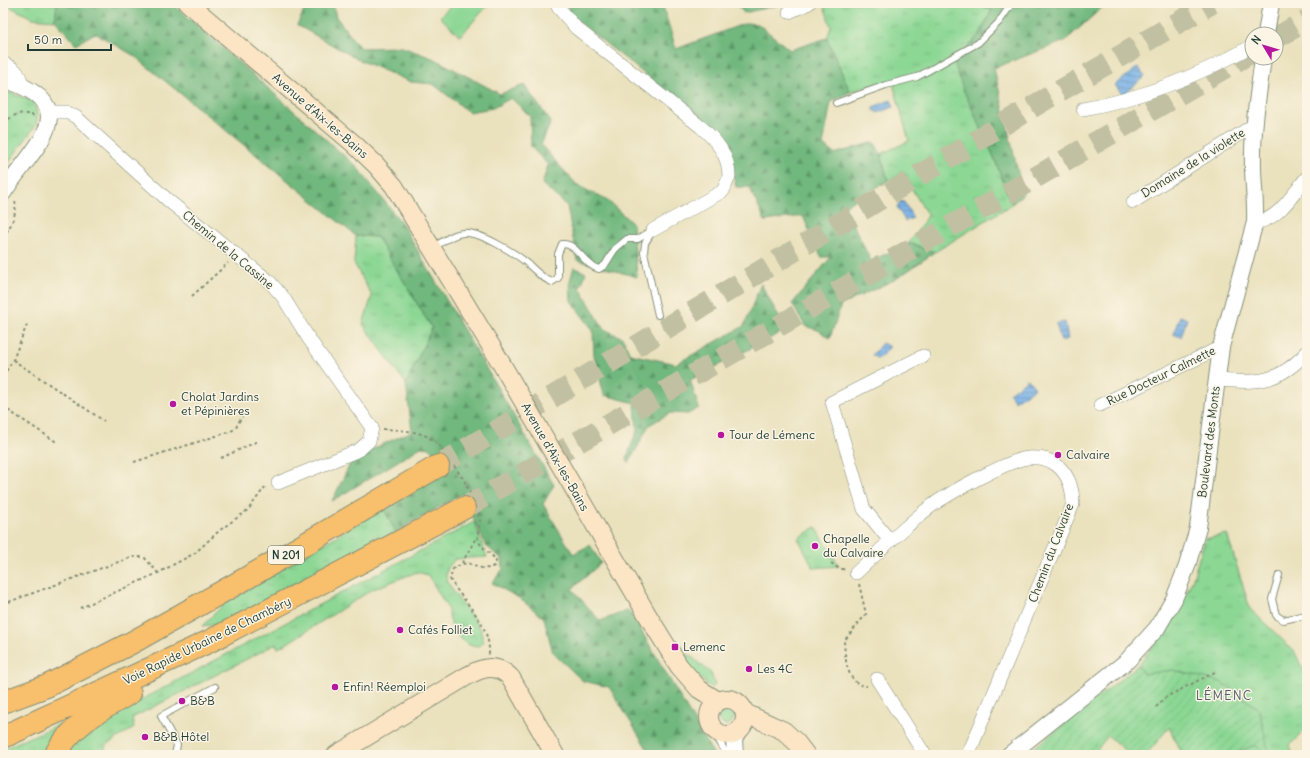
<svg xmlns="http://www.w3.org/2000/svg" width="1310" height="758" viewBox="0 0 1310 758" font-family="Delius,sans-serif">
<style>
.grass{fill:url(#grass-tufts);stroke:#568a64}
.forest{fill:url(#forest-firs);stroke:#487a59}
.garden{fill:url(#garden-furrows);stroke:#568a64}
.pitch{fill:#8cd794;stroke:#568a64}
.water{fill:url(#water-rules);stroke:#4a768d}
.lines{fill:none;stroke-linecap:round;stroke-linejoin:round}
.trunk-tunnel{stroke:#c1c0a2;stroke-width:22;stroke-dasharray:22 11;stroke-linecap:butt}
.service-casing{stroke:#848f78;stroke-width:8}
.minor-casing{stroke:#848f78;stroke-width:14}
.tertiary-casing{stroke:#848f78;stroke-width:18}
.secondary-casing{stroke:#848f78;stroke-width:20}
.trunk-casing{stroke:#848f78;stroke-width:24}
.path{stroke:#848f78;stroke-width:2;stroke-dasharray:3 3;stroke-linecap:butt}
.service{stroke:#fff;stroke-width:6}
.minor{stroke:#fff;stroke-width:13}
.tertiary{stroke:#fff;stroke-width:16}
.secondary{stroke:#fce5c4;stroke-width:18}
.trunk{stroke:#f8bf6c;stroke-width:22}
.poi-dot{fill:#b5179e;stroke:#fcf5e5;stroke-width:1.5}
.labels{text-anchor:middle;stroke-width:3;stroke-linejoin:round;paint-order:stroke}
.shield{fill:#fcf5e5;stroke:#617469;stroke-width:1}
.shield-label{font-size:11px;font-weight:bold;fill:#1f3d34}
.street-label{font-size:12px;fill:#1f3d34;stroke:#fcf5e5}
.poi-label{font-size:12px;fill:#1f3d34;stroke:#fcf5e5;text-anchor:start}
.neighbourhood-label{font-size:13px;letter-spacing:1px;fill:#566172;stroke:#fcf5e5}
</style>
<defs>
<pattern id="grass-tufts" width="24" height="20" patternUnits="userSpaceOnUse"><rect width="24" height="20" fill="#8cd794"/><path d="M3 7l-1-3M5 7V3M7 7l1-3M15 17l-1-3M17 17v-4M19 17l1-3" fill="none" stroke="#78b980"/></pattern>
<pattern id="forest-firs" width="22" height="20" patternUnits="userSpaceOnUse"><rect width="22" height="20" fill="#71b87e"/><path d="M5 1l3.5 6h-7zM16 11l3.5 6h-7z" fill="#5c9768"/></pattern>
<pattern id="garden-furrows" width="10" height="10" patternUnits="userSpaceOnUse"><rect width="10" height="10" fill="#8cd794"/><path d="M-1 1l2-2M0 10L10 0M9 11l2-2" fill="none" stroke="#78b980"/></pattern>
<pattern id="water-rules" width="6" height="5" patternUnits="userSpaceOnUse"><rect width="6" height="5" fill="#75afe6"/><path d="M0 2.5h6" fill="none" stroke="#5f90bb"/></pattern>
</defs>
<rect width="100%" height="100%" fill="#fcf5e5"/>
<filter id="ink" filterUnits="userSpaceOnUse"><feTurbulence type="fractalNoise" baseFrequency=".025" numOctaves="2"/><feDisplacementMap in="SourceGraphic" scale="8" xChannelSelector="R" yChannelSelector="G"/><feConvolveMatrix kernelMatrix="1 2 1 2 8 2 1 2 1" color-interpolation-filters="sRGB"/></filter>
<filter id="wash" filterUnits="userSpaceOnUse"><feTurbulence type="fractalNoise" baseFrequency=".012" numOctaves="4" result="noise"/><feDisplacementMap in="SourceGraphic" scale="16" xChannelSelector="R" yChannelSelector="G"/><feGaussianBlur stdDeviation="0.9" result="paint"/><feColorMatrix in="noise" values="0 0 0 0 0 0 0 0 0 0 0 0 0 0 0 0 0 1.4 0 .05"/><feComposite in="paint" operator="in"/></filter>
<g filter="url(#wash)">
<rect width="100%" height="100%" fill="#eae1bd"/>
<!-- grass -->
<path class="grass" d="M3,3h54l-2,17 -23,-2z
M823,3h152l17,7 -12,24 -26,28 39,93 19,49 -77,48 -26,-9 19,-27 -25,-42 -15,7 -7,-27 28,-13 -17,-61 -42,12 -23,-54 4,-11z
M8,92l25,9c4,8 5,15 3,24l-33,45v-77z
M356,236l21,1 55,91 -26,56 -43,-60 9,-28 -18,-33z
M383,508l13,24 -175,92 -19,2 23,-23z
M474,522l13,35 -32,2c-4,5 -9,10 -9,16 1,13 26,40 34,53 2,4 2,10 3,15l-4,3 -10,-1 -16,-13 -6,-25 -19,-32 -11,-3 -44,17 -87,55 -8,4 -2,-4 -144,74 2,10 -28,17 -2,7 1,3h-42l22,-25z
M816,527l23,39 -24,2 -2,-1 -15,-29z
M1227,534l23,75 44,42 13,26v51l-17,17 3,10 -55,-2 1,2h-56l-45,-90 36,-46 18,-38 13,-42z
M677,645l34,28 4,12 -3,3 -18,-14z
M718 717a8 8 0 1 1 16 0a8 8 0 1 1-16 0Z
M71,719l-26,36h-42v-6z"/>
<!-- forest -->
<path class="forest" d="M57,3h115l184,163 45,56 153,263 -11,19 30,50 17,-9 11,18 -29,26 28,32 29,-11 85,145h-63l-42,-68 -26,-6 -30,-28 -9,-35 -25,-20 -27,-15 11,-14 -1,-10 -16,-13 -24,-52 -66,38 -13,-24 63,-39 -16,-21 -9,-1 -89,54 21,-43 59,-27 -6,-47 26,-56 -55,-91 -21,-1 -223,-181 -38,-22 -19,11 -21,-24z
M308,3h25l3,14 24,31 42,-1 33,12 65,35 24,-9 27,37 -10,23 36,40 31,16 25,23 4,53 -60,-17 -10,-54 -25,-22 6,-19 -17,-18 -1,-31 -19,-18 -18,10 -24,4 -36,-28 -22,-2 -52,-22 -62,-35z
M567,3h95l14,46 70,-26 12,1 32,26 37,-12 23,54 -19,10 -8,43 11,9 40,-12 7,12 7,27 -44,25 27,55 38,-18 26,9 -39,27 -55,26 -11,33 -12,-8 -13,-4 -13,-22 39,-47h-10l-18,-41 -38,5 -16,-34h-13l-12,-50 -154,-122z
M735,3h45l-1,2 -35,8z
M976,3h131l-42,38 -71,27 29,126 -11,10 -19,-49 -31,-68 -8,-25 26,-28 12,-24z
M574,267l12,6 -6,15 24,41 19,9 7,16 46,10 68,-38 17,-42 25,46 -96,50 9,28 -11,6 -18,-1 -21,12 -20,38 -3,-4 11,-28 -2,-28 -31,-8 -10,-40 -1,-25 -22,-29 -1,-20z"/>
<!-- garden -->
<path class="garden" d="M1138,665l5,9 30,-4 48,12 38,27 10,45 -31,-1 1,2h-56l-14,-28 -23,28h-15l-23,-19 -16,19h-67z"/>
<!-- pitch -->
<path class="pitch" d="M453,3h37l-30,33 -20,-19z
M1255,745l12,10h-28l-1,-3z"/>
<!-- water -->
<path class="water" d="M1138,67l7,9 -22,19 -8,-10z
M891,100l3,7 -17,6 -1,-2h-2l-1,-4z
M900,201l4,1 9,16 -8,3 -8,-14z
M1180,316l7,3 -6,18 -8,-3z
M1065,322l3,17 -7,2 -5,-17z
M882,343l8,4 -12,12 -6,-4z
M1028,379l7,9 -20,13 -6,-8z"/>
</g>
<g filter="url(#ink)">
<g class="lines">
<!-- trunk-tunnel -->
<path class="trunk-tunnel" d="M1276,38l31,-18
M438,466l601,-363 173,-100
M464,508l788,-456"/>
<defs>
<path id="service" d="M836,103l50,-18 31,-8 61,-34 21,-21 13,-19
M652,232l-7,11 -1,9 14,63
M433,248c9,-6 19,-14 30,-15 16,-2 52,20 64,30 9,8 14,15 25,19l6,-4v-24l4,-10c16,-1 22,22 37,25l6,-4 10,-16 12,-10h11l15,-9
M1279,575l-7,24 4,16 7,5 24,-5
M713,730l14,25
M175,755l2,-10 -16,-29 54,-29"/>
<path id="minor" d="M558,3v4l18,21 125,99c15,13 28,28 28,49 -1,4 -4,10 -6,15l-70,39
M789,12l20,-9
M3,63c12,6 16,8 19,22
M1083,109c61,-11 115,-33 169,-63
M49,112h17l10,5 94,85 99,79 14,16 26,42 63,89 -3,13 -10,9 -81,33
M1133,202l121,-77
M1255,222c22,0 39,-29 52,-45
M923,356l-91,46 32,107 26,32c17,-14 35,-33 55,-44 16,-10 67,-38 83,-39 30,-3 45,19 45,46l-105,251
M1217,380c40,3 61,4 90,-28
M1100,405l121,-58
M856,573l34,-32
M877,679l48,76"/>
<path id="tertiary" d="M1266,34l5,-31
M3,79c87,27 29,68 0,114
M735,755l-1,-16 3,-6
M1009,755l118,-94 30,-33 17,-29 13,-33 11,-38 23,-181 34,-125c1,-23 -3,-45 -2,-68 0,-32 6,-64 10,-96"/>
<path id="secondary" d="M188,3l166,141 22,21 18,21 100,165 154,265 31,50 20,23 19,12
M709 717a18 18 0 1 1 36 0a18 18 0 1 1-36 0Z
M745,713l39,18 12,11 10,13
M336,755l131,-79c16,-9 30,-13 44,2l44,77"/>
<path id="trunk" d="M3,702l44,-16 86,-44 126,-71 179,-105
M3,737l207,-96 254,-133
M55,755c17,-31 46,-45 75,-62"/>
</defs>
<!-- service casing -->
<use href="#service" class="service-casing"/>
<!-- minor casing -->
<use href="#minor" class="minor-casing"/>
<!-- tertiary casing -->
<use href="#tertiary" class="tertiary-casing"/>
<!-- secondary casing -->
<use href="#secondary" class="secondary-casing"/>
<!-- trunk casing -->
<use href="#trunk" class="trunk-casing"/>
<!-- path -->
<path class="path" d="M3,122c16,-8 13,-11 32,-6
M3,237c9,-12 14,-23 12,-37
M192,296l36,-33
M13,360l91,61
M3,376l10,-16 15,-38
M3,407l55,36
M383,429c21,1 50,2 60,22
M221,458l37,-17
M134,462l95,-30 6,-3 7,-13
M454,466l10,14 6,13
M479,513c3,9 -2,17 -1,26 2,9 14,14 18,22l-2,5c-18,9 -20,-12 -41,3l-3,10c14,25 41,44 39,76
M462,563l15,-27
M831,563l7,5 8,2
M859,584l7,30 -22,27c1,15 2,45 23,45
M3,604l129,-47h12l14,16
M80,608l78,-35 37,-20 25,-23 28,-20 17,-23
M1156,707l10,-10 49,-25
M1217,755l3,-5"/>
<!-- service -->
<use href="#service" class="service"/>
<!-- minor -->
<use href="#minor" class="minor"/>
<!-- tertiary -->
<use href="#tertiary" class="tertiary"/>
<!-- secondary -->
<use href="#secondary" class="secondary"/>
<!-- trunk -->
<use href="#trunk" class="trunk"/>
</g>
</g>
<!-- markers -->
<g class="poi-dot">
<circle cx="173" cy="404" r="4"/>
<circle cx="721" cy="435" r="4"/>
<circle cx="1058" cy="455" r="4"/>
<circle cx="815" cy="546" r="4"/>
<circle cx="400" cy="630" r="4"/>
<rect x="671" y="643" width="8" height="8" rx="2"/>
<circle cx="749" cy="669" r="4"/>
<circle cx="335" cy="687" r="4"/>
<circle cx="182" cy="701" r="4"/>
<circle cx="145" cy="737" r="4"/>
</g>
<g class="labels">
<!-- shield labels -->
<rect class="shield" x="268" y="546" width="36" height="18" rx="3"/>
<g class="shield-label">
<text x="286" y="559">N 201</text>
</g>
<!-- street labels -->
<g class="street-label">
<text transform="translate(320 116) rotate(41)" y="4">Avenue d'Aix-les-Bains</text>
<text transform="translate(1193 163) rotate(-32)" y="4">Domaine de la violette</text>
<text transform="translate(228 250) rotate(40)" y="4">Chemin de la Cassine</text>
<text transform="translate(1161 376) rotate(-26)" y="4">Rue Docteur Calmette</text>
<text transform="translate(1209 442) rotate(-83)" y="4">Boulevard des Monts</text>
<text transform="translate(555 457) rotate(60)" y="4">Avenue d'Aix-les-Bains</text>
<text transform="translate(1051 553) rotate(-69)" y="4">Chemin du Calvaire</text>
<text transform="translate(207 641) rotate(-26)" y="4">Voie Rapide Urbaine de Chambéry</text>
</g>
<!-- poi labels -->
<g class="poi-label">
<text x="181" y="401">Cholat Jardins<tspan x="181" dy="14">et Pépinières</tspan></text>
<text x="729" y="439">Tour de Lémenc</text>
<text x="1066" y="459">Calvaire</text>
<text x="823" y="543">Chapelle<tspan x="823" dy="14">du Calvaire</tspan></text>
<text x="408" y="634">Cafés Folliet</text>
<text x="683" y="651">Lemenc</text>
<text x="757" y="673">Les 4C</text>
<text x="343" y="691">Enfin! Réemploi</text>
<text x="190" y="705">B&amp;B</text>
<text x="153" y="741">B&amp;B Hôtel</text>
</g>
<!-- neighbourhood labels -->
<g class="neighbourhood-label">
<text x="1224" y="700">LÉMENC</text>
</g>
</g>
<!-- margin -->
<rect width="1310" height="758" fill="none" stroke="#fcf5e5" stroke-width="16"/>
<!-- north arrow -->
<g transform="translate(1264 46) rotate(308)"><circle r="19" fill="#fcf5e5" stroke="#a4ab9e"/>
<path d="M0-3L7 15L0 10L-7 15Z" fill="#b5179e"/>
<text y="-6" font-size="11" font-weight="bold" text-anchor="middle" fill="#1f3d34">N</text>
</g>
<!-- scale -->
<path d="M28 44v6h83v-6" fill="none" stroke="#1f3d34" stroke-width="2"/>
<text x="34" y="44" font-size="12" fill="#1f3d34" stroke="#fcf5e5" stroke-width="3" paint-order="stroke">50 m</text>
</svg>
